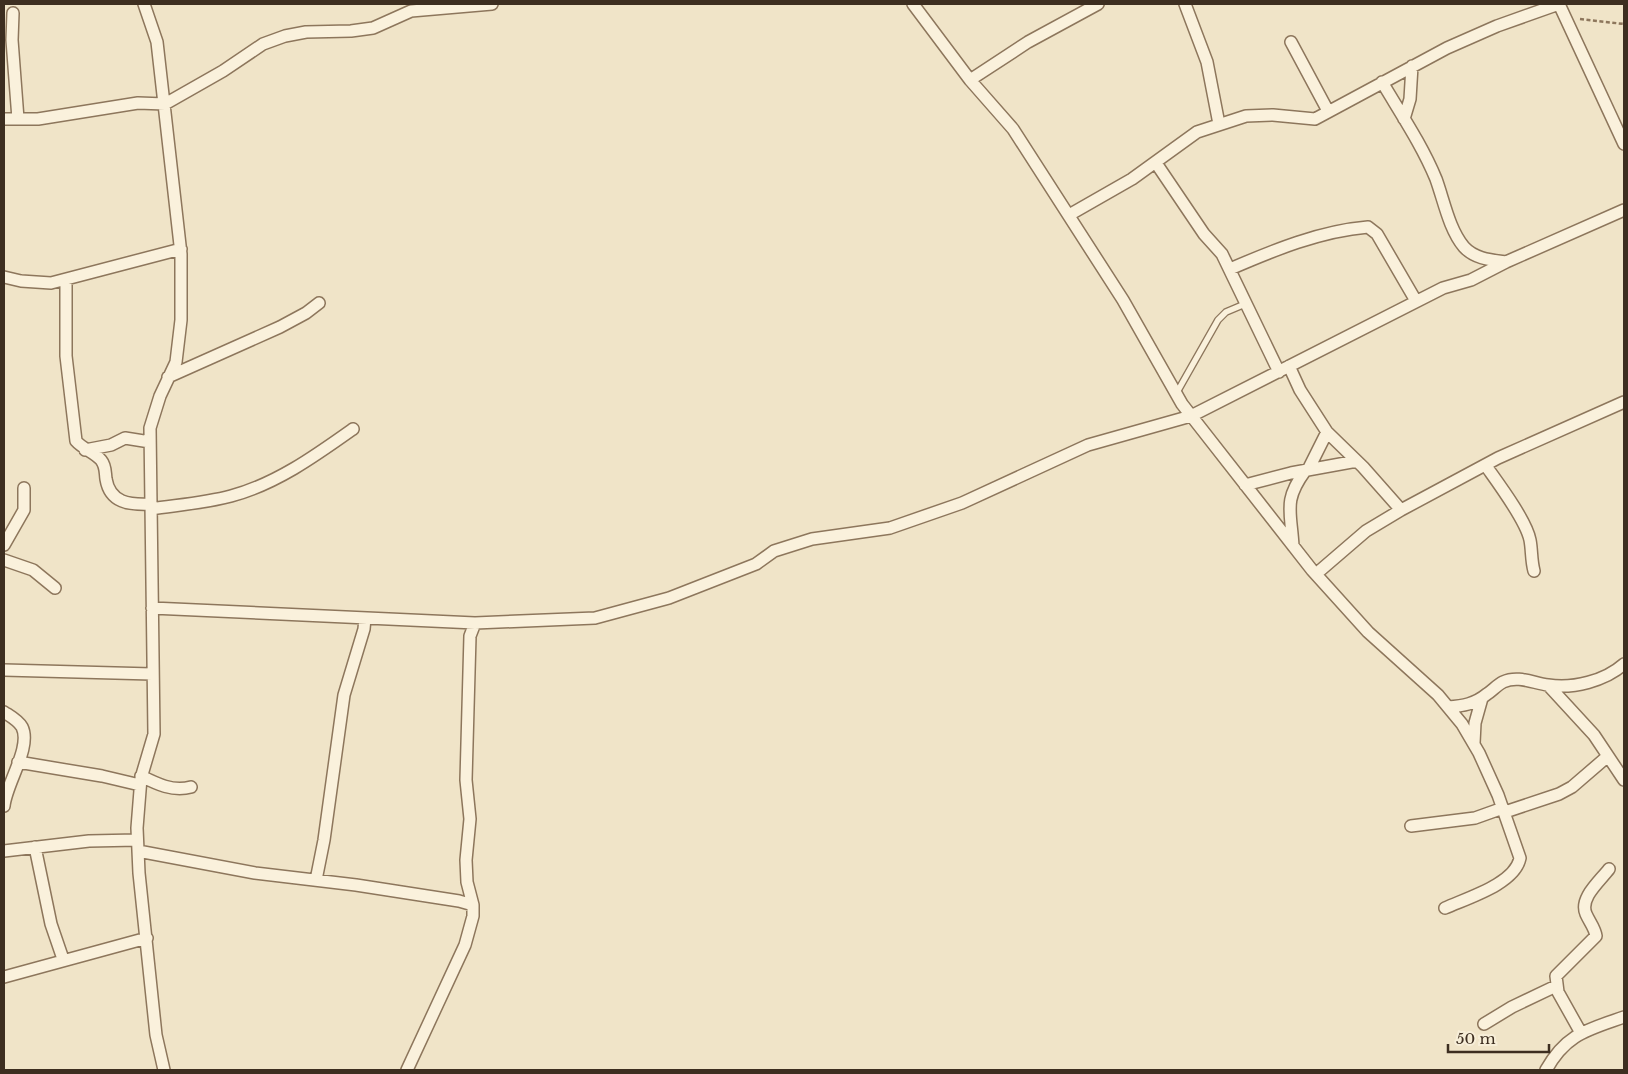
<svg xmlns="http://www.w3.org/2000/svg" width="1628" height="1074" viewBox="0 0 1628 1074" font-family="'Libre Baskerville',serif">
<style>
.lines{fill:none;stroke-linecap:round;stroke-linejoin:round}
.service-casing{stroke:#8d765c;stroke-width:8}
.minor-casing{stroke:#8d765c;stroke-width:14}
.path{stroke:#8d765c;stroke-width:2.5;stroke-dasharray:4 2.5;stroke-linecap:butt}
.service{stroke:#faf1dc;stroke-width:5.5}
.minor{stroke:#faf1dc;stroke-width:11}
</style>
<rect width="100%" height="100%" fill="#f0e4c8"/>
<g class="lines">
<defs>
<path id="service" d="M1176,394l42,-74 8,-8 19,-8"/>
<path id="minor" d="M144,4l13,38 24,212v66l-5,42 -16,34 -10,32 4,306 -13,44 -4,50 2,45 17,162 8,35
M913,4l57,76 43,49 110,171 59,104 130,166 56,62 70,63 24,29 17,29 19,42 22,63c-5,26 -53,40 -75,50
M1185,4l22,58 12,62
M1559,4l65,140
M13,13l-1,27 6,79
M1291,42l37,69
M970,80l58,-38 70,-38
M1382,82c19,32 40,63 54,97 8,22 13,50 28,68 11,12 27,13 42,15
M4,119h34l100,-16 27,1 58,-33 40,-27 22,-8 21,-4 45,-1 22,-3 38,-17 81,-7
M1404,119l6,-20 2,-33
M1156,163l48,71 18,20 57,118
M1069,215l63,-36 65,-47 49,-16 27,-1 42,4 132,-71 50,-22 62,-22
M1230,269c44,-19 90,-38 138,-42l9,7 39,67
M4,277l17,4 30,2 130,-34
M66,280v76l10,85c7,8 18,11 25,19 5,6 4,12 5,19 4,24 23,26 45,25
M1289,366l11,24 27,42 36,35 38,43
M168,377l112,-50 26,-14 13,-10
M85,450l26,-5 14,-7 25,4
M1486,466c12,17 40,54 44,74 2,10 1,20 4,31
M1308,470l19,-38
M1245,485l46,-12 66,-12
M151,509c26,-4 54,-6 80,-13 45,-12 84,-40 122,-67
M4,545l20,-35v-22
M1293,546c-2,-35 -10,-45 12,-75
M4,560l29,10 22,18
M1316,574l50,-43 35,-21 97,-52 126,-56
M152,608l323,15 120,-5 74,-20 87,-34 18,-13 38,-12 78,-11 72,-25 126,-58 103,-29 252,-128 28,-8 35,-18 118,-52
M4,670l148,4
M1548,685l46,50 30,45
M1448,707c15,-1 27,-3 39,-13 5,-3 10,-9 16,-12 15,-7 30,1 45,3 25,4 57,-4 76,-21
M4,712c6,4 14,8 18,15 10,20 -16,57 -18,79
M1474,743l1,-20 7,-25
M18,762l84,14 38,9
M141,776c16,8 32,16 50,11
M1505,812l54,-18 13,-7 36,-31
M1411,826l64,-8 28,-10
M35,847l16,77 12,35
M4,851l85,-10 48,-1
M138,851l117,22 101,12 103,16 14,4
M316,880l8,-40 20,-145 20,-66 1,-11
M4,977l143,-39
M1484,1024l28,-17 44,-21
M1581,1033l-23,-41 -2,-16 40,-40c-1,-8 -7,-15 -10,-22 -7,-16 14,-33 23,-45
M407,1070l58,-125 8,-29v-11l-6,-23 -1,-22 4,-41 -4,-39 4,-144 5,-13
M1546,1070c20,-36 41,-40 78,-53"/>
</defs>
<!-- service casing -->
<use href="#service" class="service-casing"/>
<!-- minor casing -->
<use href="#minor" class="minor-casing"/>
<!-- path -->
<path class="path" d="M1580,19l44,5"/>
<!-- service -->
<use href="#service" class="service"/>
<!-- minor -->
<use href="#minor" class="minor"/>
</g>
<!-- border -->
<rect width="1628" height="1074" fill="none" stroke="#3d2e20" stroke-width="10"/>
<!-- scale -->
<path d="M1448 1044v8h101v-8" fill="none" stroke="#3d2e20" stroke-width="2.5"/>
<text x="1456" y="1044" font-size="15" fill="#3d2e20" stroke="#f7eed8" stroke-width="4" paint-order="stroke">50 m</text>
</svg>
